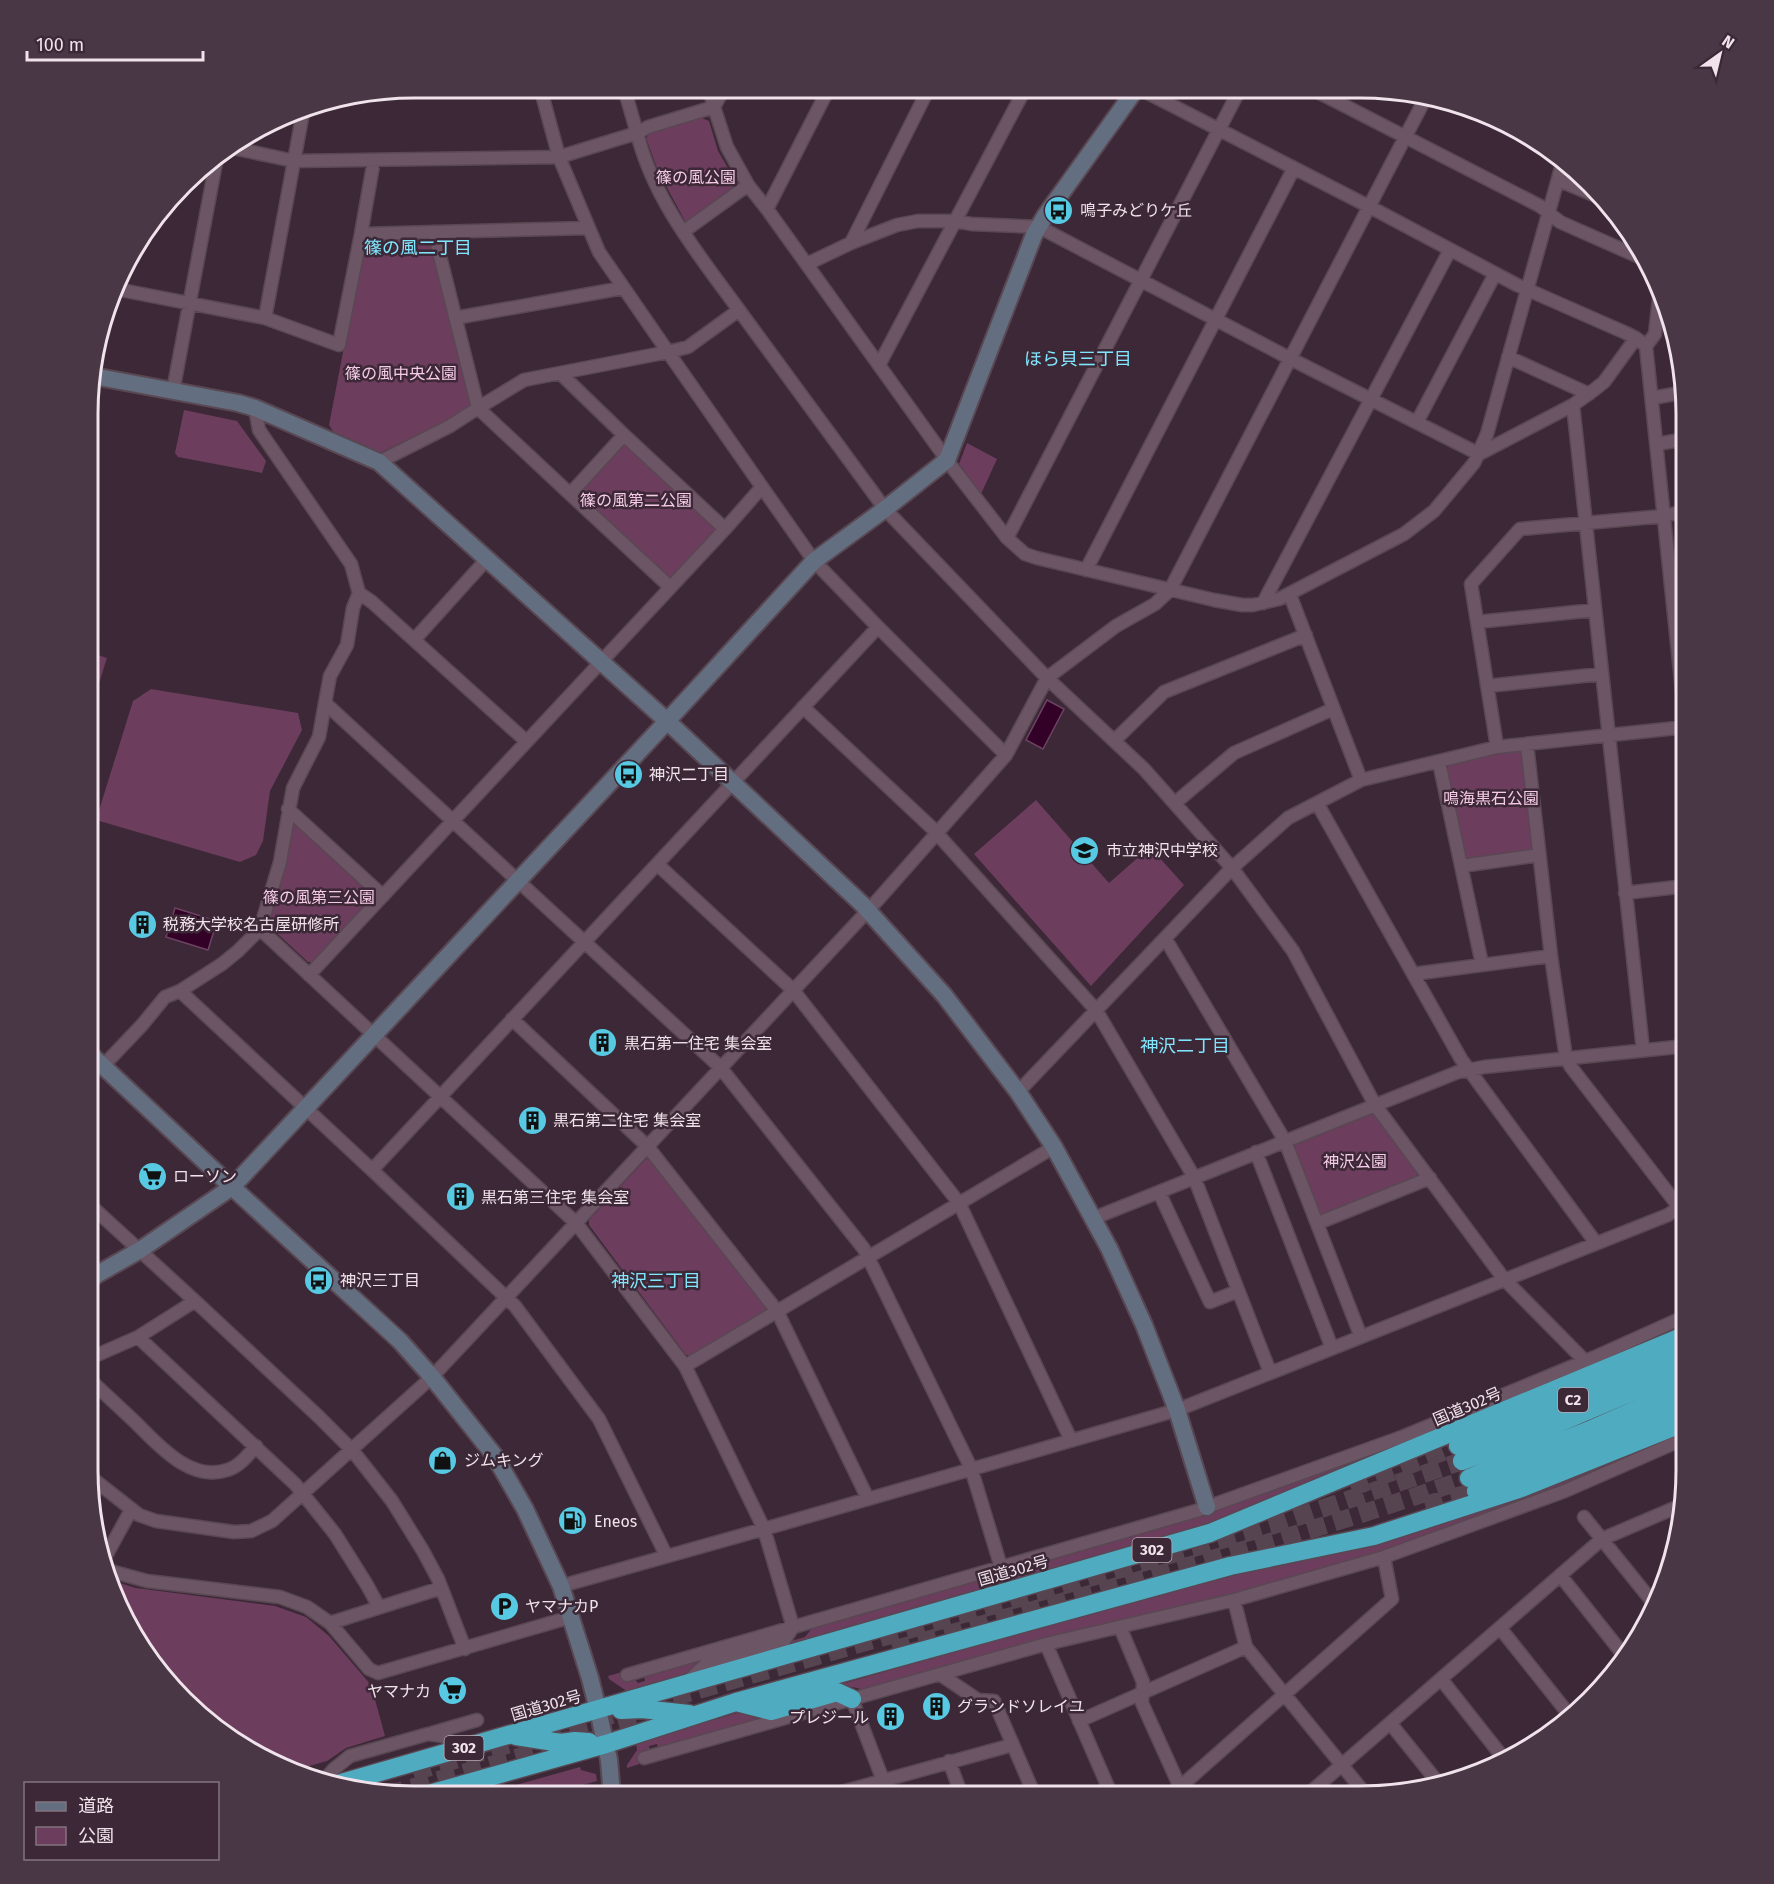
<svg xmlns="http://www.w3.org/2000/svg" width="1774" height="1884" viewBox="0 0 1774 1884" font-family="'Fira Sans','Noto Sans JP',sans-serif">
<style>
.green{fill:#6c3d5d}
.water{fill:#330027;stroke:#6c4462;stroke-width:1.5}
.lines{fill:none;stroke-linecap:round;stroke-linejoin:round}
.highway-tunnel{stroke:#574451;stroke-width:18;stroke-dasharray:18 9;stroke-linecap:butt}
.street-casing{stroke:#594853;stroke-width:15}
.secondary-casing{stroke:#594853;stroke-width:20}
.highway-casing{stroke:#594853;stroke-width:21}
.street{stroke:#6c5564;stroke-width:12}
.secondary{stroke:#636f80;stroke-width:16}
.highway{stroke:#4facc0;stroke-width:18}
.labels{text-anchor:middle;stroke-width:5;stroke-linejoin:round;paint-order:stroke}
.shield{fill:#3c2836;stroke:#bbabb5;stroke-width:1.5}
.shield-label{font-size:15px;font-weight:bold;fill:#f1e3ec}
.park-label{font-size:16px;fill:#f6cbe7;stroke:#3c2836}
.poi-label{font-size:16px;fill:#f1e3ec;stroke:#3c2836;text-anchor:start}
.street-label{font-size:16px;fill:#f1e3ec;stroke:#3c2836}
.neighbourhood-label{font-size:18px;fill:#81e6fd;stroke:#3c2836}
.rim{fill:none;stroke:#f1e3ec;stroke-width:3}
</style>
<rect width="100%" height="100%" fill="#3c2836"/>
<!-- green -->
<path class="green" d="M702,118l7,3 9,30 20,34 -46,37 -7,-1 -27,-50 -12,-33 4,-5z
M370,237h56l6,5 40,160 -3,7 -89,44 -45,-19 -6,-9 35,-182z
M184,410l53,11 29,40 -4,12 -84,-16 -3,-4z
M622,442l6,2 87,80v7l-43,46 -5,1 -88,-82 -1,-6z
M967,443l30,16 -16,35 -22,-30z
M92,653l15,5 -16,51z
M151,689l147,24 4,17 -32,61 -7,50 -7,14 -16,7 -144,-42 37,-119z
M1519,750l5,5 10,93 -4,5 -60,7 -5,-4 -19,-86 4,-7 45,-10z
M1036,800l73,83 41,-36 34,38 -93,101 -117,-132z
M299,822l74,71v6l-59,63h-6l-41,-38v-4c12,-32 18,-59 23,-93z
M1371,1112l7,3 40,54 -2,10 -91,37 -6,-3 -26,-64 3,-7z
M646,1159l7,1 114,147 -1,6 -75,42h-5l-97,-130v-5z
M1686,1320v8l-456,188 -64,23 -454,131 -1,-6 94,-27 8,-10 348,-102z
M1686,1429v7l-73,32 -234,87 -129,37 -385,98 -13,-3 -7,1 -74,16 409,-116 174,-40z
M106,1579l30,9 139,18 31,11 23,19 42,49 14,51 -39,12 -19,13 -35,10 -42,-18 -52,-37 -56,-64z
M780,1635l-93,41 -61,18 -1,-4 -16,-11 -1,-3 14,-4 1,8 10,-3 5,6 7,-2 -1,-5z
M839,1695l-178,54 -3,-2 -1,-3 -8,2 1,5 -10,4 2,8 -15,5v-3l10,-15 -1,-7 111,-33z
M580,1767l1,3 15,4 1,7 -53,15h-67z"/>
<!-- water -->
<path class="water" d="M1047,700l17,9 -21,40 -17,-9z
M175,908l42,13 -9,29 -42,-13z"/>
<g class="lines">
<!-- highway-tunnel -->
<path class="highway-tunnel" d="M1351,1488l107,-42
M1425,1505l51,-14
M893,1650c192,-56 387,-106 576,-172
M413,1772l861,-247 188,-64
M386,1795l287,-82"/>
<defs>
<path id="street" d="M709,88l5,19
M829,88l-62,121 185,258 55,71 18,16 12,4 177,42 28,5h11l26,-6 125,-65 30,-23 40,-48 13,-29 76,-273
M1140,89l230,118 147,78 109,48 10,5 10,8 40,383
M1314,90l226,116 20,16 86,38
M714,107l10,-19
M233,148l61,13 265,-4 78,-24 -13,-45
M1558,180l48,20
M434,232l44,176 46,-28 144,-28 -69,-100 -40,-95 -19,-70
M683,232l65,-47
M361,234l227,-6
M851,243l78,-155
M807,264l44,-21 46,-18 21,-4h38l15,3 68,3 250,131 190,96 94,-49 21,-15 10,-8 32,-44
M116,289l149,29 74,27 22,-111 13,-74
M739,310c-40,-55 -85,-109 -102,-177l11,-6 66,-20 13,40 21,38 19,24
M265,318l39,-211
M455,318l168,-30
M1646,346l9,-12 5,-44
M1508,357l81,37
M879,365l146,-276
M561,374l63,61
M173,391l44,-234
M1652,398l34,-6
M1573,405l70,645
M255,408l4,22 92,134 8,29 -6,15 -6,37 -17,31 -5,27
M1417,422l78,-148
M1657,444l29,-5
M379,462l71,-36 28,-18 92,86 54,-59 101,94 37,-42 52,74 64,66 -506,543 143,136 84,113 67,136
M762,487l-94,-135 20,-5 51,-37 146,199 162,169 97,91 88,99 -214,224
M570,494l100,93
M1007,538l233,-449
M487,559l-73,81 112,101
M1086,570l208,-402
M1672,587l14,-2
M359,593l13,9 42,38
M1290,595l71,185
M1263,603l187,-353
M1477,622l118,-12
M878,627l128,128
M1487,686l114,-12
M803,707l129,121 164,182 98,167 76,195
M1115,740l49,-48 142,-57
M1527,745l24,211 15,102 5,9 108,140 6,2
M1497,747l-26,-163 49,-55 144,-13 22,-5
M1439,762l43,202
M1175,803l59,-50 99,-44
M1317,803l144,256 135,184
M288,809l95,87
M657,864l136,126 166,213 112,237
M1461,866l78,-11
M1625,893l61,-7
M260,929l20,-67 13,-74 26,-51 6,-34 395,364 144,182 107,219 30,99
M1165,938l120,203 76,196
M1413,974l138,-18
M309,975l416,-446
M512,1019l135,127 130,165 91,188
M103,1066l39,-41 23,-28 15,-6
M1256,1152l76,196
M372,1170l-192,-179 42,-27 16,-13 22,-22 316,294 109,143
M1159,1192l51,110 28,-11
M89,1204l106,97 124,116 33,33 40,51 31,50 15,28 27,70
M1094,1218l364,-146 26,-5 202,-21
M1318,1223l112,-45
M138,1337l157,147 40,50 32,51 12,22
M88,1359l50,-22 57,-36
M1585,1361l-81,-82 -129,-174 -82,-154 -61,-83 56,-50 73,-38 136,-33 189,-20
M88,1378c15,14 30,28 45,42 23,22 56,63 94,50 12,-3 21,-15 29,-24
M88,1475l51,40 17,6 78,11 17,-1 21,-10 160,-144 443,-474 131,-148 41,-77 69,-52 39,-22 15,-14 256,-493
M1584,1517l71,88
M102,1563l29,-53
M103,1569l44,12 133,16 27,10 23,16 39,46 9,4 193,-56
M1560,1575l66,83
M561,1586l203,-57 -79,-163 369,-219
M1234,1600l12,47 121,149
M330,1623l111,-35
M793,1627l-29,-98 413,-119 491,-195 11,-8 7,-12
M1120,1627l23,55 -1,21 42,93
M1500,1628l71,89
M1046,1644l66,152
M627,1675l569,-164 206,-74 193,-80 91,-41
M941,1675l37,25 16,1 41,95
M1441,1679l64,81
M689,1680l18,-17 77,-22 9,-14
M852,1699l37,97
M1079,1721l167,-74
M1390,1723l50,62
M432,1733l45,-13
M644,1758l402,-114 188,-44 150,-43 181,-66 121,-53
M949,1761l13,35
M322,1783l12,-14 16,-13 78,-22 15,2 7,5 6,10
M1180,1787l212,-188 -8,-42
M827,1796l185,-51
M1306,1796l296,-257 82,-35"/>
<path id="secondary" d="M93,376l145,27 17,5 124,54 288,259 195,183 82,91 74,97 36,55 55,101 35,77 33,85 30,97
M89,1279l51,-29 92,-63 -142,-133
M612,1796l-3,-36 -11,-50 -8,-32 -29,-92 -36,-77 -31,-54 -62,-78 -32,-36 -168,-154 426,-456 156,-170 71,-52 62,-49 87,-225 11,-19 91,-127"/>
<path id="highway" d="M1458,1446l149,-59 79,-36
M1462,1461l59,-22 165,-70
M1469,1478l123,-49 94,-41
M1476,1491l102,-38 108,-49
M736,1702l35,9 66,-19 15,7
M621,1710l21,-1 47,5
M516,1736l45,7 14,-2 14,1
M331,1786l879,-253 476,-198
M422,1796l184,-52 130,-42 494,-136 144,-30 145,-47 167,-67"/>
</defs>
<!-- street casing -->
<use href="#street" class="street-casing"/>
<!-- secondary casing -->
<use href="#secondary" class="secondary-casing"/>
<!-- highway casing -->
<use href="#highway" class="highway-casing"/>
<!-- street -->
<use href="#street" class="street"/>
<!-- secondary -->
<use href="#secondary" class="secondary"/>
<!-- highway -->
<use href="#highway" class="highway"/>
</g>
<!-- icons -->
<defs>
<symbol id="bus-disc" viewBox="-11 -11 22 22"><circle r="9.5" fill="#57c9e2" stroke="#3c2836"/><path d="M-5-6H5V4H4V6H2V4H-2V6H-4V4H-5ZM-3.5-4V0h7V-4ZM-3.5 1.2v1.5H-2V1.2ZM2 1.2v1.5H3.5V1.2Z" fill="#111"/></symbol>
<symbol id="school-disc" viewBox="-11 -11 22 22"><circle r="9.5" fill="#57c9e2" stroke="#3c2836"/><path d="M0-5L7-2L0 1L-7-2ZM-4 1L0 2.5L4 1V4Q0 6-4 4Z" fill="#111"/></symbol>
<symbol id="building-disc" viewBox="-11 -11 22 22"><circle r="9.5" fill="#57c9e2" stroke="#3c2836"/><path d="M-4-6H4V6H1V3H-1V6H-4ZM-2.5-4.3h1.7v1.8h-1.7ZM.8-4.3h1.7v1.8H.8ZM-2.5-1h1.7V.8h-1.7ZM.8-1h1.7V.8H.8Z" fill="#111"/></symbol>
<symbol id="supermarket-disc" viewBox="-11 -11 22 22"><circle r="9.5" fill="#57c9e2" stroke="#3c2836"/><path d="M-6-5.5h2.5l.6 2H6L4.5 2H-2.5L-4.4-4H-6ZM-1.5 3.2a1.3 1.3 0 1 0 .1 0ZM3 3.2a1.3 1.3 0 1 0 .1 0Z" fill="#111"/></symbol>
<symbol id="shop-disc" viewBox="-11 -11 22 22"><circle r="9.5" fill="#57c9e2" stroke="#3c2836"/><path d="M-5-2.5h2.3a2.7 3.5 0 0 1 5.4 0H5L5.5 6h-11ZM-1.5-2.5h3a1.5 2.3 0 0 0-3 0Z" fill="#111"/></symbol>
<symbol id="fuel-disc" viewBox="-11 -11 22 22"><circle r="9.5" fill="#57c9e2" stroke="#3c2836"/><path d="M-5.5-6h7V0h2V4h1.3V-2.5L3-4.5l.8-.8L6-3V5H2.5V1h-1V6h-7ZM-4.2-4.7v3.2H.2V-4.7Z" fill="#111"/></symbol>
<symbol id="parking-disc" viewBox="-11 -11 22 22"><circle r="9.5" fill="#57c9e2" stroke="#3c2836"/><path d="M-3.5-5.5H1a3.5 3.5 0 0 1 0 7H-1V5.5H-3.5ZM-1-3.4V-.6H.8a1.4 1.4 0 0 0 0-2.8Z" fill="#111"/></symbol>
</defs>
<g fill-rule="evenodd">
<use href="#bus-disc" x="1042" y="194" width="33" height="33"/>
<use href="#bus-disc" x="612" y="758" width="33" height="33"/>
<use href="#school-disc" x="1068" y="834" width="33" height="33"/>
<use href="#building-disc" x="126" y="908" width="33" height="33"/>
<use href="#building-disc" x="586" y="1026" width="33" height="33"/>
<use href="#building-disc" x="516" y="1104" width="33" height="33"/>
<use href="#supermarket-disc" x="136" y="1160" width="33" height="33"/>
<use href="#building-disc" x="444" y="1180" width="33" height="33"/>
<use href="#bus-disc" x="302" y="1264" width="33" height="33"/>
<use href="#shop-disc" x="426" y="1444" width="33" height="33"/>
<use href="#fuel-disc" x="556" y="1504" width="33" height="33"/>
<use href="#parking-disc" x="488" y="1590" width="33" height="33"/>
<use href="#supermarket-disc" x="436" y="1674" width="33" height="33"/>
<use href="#building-disc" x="920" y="1690" width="33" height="33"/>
<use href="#building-disc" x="874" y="1700" width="33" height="33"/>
</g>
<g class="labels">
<!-- shield labels -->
<g class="shield">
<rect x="1558" y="1388" width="30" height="24" rx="4.5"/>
<rect x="1132.5" y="1538" width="39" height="24" rx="4.5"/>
<rect x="444.5" y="1736" width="39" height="24" rx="4.5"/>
</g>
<g class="shield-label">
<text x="1573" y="1405">C2</text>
<text x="1152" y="1555">302</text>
<text x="464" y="1753">302</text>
</g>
<!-- park labels -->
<g class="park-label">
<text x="696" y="183">篠の風公園</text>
<text x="401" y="379">篠の風中央公園</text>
<text x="636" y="506">篠の風第二公園</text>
<text x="1491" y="804">鳴海黒石公園</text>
<text x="319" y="903">篠の風第三公園</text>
<text x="1355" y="1167">神沢公園</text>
</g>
<!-- poi labels -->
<g class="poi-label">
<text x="1080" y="216">鳴子みどりケ丘</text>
<text x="649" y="780">神沢二丁目</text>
<text x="1106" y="856">市立神沢中学校</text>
<text x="163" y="930">税務大学校名古屋研修所</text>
<text x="624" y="1049">黒石第一住宅 集会室</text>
<text x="553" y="1126">黒石第二住宅 集会室</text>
<text x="173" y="1182">ローソン</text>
<text x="481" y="1203">黒石第三住宅 集会室</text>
<text x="340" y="1286">神沢三丁目</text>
<text x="464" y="1466">ジムキング</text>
<text x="594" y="1527">Eneos</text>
<text x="525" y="1612">ヤマナカP</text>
<text x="431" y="1697" text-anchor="end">ヤマナカ</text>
<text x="957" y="1712">グランドソレイユ</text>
<text x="869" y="1723" text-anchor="end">プレジール</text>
</g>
<!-- street labels -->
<g class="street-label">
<text transform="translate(1467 1406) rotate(-23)" y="6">国道302号</text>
<text transform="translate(1013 1570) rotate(-16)" y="6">国道302号</text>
<text transform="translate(546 1705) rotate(-16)" y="6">国道302号</text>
</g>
<!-- neighbourhood labels -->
<g class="neighbourhood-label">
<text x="418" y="254">篠の風二丁目</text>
<text x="1078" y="365">ほら貝三丁目</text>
<text x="1185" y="1052">神沢二丁目</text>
<text x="656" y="1287">神沢三丁目</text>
</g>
</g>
<!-- crop -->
<path d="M0 0H1774V1884H0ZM414 98H1360A316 316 0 0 1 1676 414V1470A316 316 0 0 1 1360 1786H414A316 316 0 0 1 98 1470V414A316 316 0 0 1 414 98Z" fill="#4a3745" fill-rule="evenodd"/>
<path class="rim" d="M414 98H1360A316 316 0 0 1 1676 414V1470A316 316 0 0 1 1360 1786H414A316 316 0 0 1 98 1470V414A316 316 0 0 1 414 98Z"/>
<!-- legend -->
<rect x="24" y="1782" width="195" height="78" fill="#3c2836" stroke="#84737f" stroke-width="1.5"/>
<rect x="36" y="1802" width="30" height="9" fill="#636f80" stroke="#84737f" stroke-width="1.5"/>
<text x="78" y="1812" font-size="18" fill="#f1e3ec">道路</text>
<rect x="36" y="1827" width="30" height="18" fill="#6c3d5d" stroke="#84737f" stroke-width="1.5"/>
<text x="78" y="1842" font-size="18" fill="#f1e3ec">公園</text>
<!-- north arrow -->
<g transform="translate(1720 54) rotate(34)" stroke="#3c2836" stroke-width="4.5" paint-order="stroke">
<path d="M0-4.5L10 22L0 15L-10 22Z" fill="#f1e3ec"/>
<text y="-9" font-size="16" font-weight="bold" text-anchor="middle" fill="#f1e3ec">N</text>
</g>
<!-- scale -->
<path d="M27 51v9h176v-9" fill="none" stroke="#f1e3ec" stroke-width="3"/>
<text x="36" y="51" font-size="18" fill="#f1e3ec" stroke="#3c2836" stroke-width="4.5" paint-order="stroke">100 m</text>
</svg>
